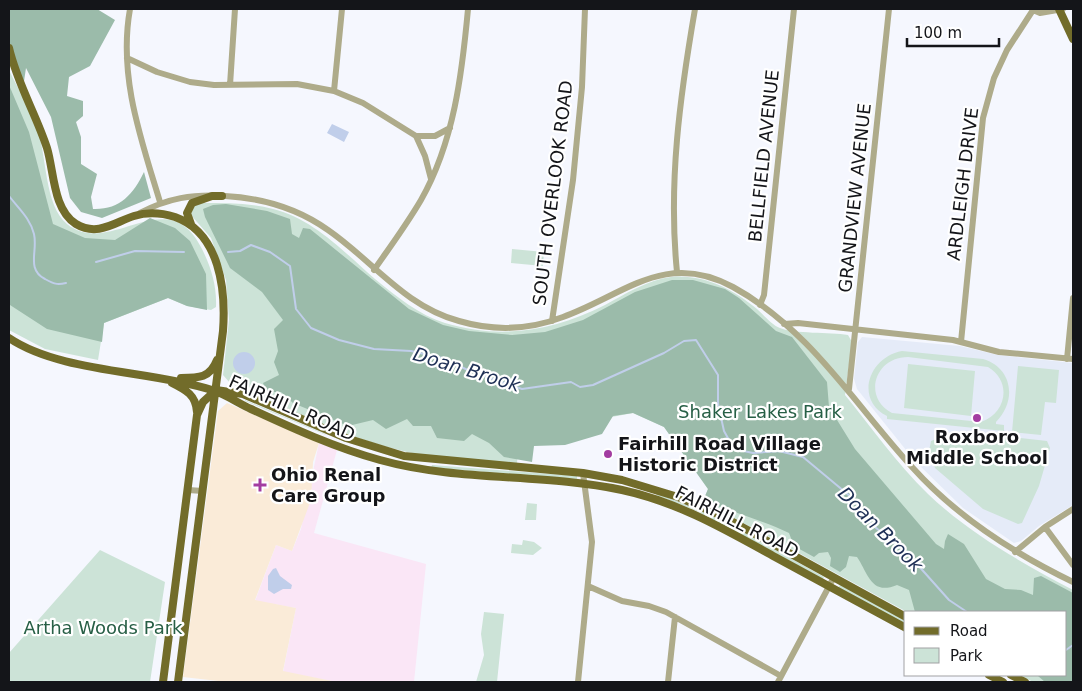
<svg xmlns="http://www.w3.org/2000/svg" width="1082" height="691" viewBox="0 0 1082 691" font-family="'DejaVu Sans',sans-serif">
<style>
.commercial{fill:#fae6f6}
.built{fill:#e5ebf8}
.medical{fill:#faebd8}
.green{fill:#cce3d7;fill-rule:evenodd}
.forest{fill:#9bbbaa}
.water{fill:#c0ceea}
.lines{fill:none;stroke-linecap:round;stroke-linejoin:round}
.stream{stroke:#c0ceea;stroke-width:2}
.minor{stroke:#aeab8a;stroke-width:6}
.major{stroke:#726c2a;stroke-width:8}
.poi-dot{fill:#a33da1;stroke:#fff;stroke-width:2}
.labels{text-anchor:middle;stroke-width:4.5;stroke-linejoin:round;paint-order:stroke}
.street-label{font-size:18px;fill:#141519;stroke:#fff}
.park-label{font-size:18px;fill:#275f46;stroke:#fff}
.poi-label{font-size:18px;font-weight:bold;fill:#141519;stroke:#fff;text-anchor:start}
.water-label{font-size:19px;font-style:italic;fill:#1e2f55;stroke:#fff}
</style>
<rect width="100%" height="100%" fill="#f5f7fe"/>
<!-- commercial -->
<path class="commercial" d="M319,443l18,7 -23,83 112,31 -12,118h-77l-54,-10 13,-64 -41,-7 21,-56 16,6 9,-22z"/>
<!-- built -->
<path class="built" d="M862,337l98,9 38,9 75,8v142l-34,21 -18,15 -7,2 -51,-35 -49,-48 -57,-71 -3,-10 4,-37z"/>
<!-- medical -->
<path class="medical" d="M227,403l92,40 -6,19 -2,38 -19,51 -16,-6 -21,55 41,8 -13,63 54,11h-110l-44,-5 35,-266z"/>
<!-- green -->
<path class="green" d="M9,70c9,19 21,38 28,58 10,27 7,77 30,96 43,35 101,-45 135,25 9,18 15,37 14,58l-5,3 -24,-4 -19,-8 -64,25 -6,37 -53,-11 -36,-19z
M202,203c24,0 49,0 71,6 41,10 72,44 102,70 21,17 44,36 70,44 57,17 108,8 160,-18 20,-11 43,-25 66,-28 33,-3 61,12 86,32 7,6 15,16 23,19 14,6 50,4 68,7l4,7 -7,53c27,33 52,69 83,99 42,40 94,69 145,96v92h-40l-13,-7h46v-63h-159l-204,-111 5,-12 -44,-62 -31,-14 -32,6 -82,23 -2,21c-37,-3 -75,-3 -110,-11 -62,-14 -120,-44 -177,-69l-7,-8 6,-55 -3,-40 -15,-42 -21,-24 1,-7z
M512,249l32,3 -1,14 -32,-3z
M902,351l81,8c30,9 34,42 13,63v2l8,1v6l-117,-12v-3c-33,-17 -18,-59 15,-65zM908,357l80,10c24,14 19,46 -7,55l-89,-9c-30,-16 -17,-56 16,-56z
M908,364l67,7 -4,45 -67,-8z
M1018,366l41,4 -3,33 -11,-1 -4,33 -29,-3z
M245,400l80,34 1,1 -81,-34z
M993,435l54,6 3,7 -11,38 -17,37 -4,1 -35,-15 -48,-41 -6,-17 2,-10 5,-2z
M432,465l145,11v3l-146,-11z
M657,493l65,27 102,57 -1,2 -126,-68 -41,-16z
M527,503l10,1 -1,16h-11z
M523,540l11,2 8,6 -9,7 -22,-2 1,-9 10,1z
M100,550l65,32 -15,100h-141v-29z
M840,585l66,36v4l-68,-37z
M484,612l20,2 -7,68h-21l8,-27 -3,-21z"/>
<!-- forest -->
<path class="forest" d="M9,9h88l18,11 -25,46 -21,11 -2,19 16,5v15l-7,6 5,15v27l16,10 -6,23 2,12c26,1 40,-14 51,-37l7,26 -49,20 -21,-6 -11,-14 -19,-81 -25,-49 -3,20 -14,-40z
M9,85l20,47 24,92 32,14 30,2 35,-22 25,10 15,13 16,33 1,36 -20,-4 -19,-8 -64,25 -2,19 -55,-13 -37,-24z
M226,204l41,7 23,8 2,15 7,4 4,-10 7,1 99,80 34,16 26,6 43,4 33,-3 38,-12 52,-28 37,-12h21l32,9 14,9 37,33 16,6 35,45 2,25 26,42 81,95 8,5 1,-8 3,-7 16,10 22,35 19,10 16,1 12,5 1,-17 7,-2 32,17v89h-28l-7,-6 -12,-1h40v-63h-151l-6,-22 -12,-5c-26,11 -29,-12 -40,-28l-8,-1 -3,11 -6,5 -10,-6 1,-8 -3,-6 -9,1 -5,4 -20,-11 -5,-13c-27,-13 -57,-21 -86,-32l5,-12 -44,-62 -31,-14 -20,3 -11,18 -37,11 -31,1 -2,16 -28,-5 -15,-14 -17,-9 -8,7 -27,-3 -6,-12h-18l-6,-7 -21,10 -13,-9 -25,6 -55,-23 -12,-11h-14l-4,-9 16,-8 -5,-13 4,-11 -4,-22 9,-9 -21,-28 -32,-24 -25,-51 -2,-8 10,-4z"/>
<!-- water -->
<path class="water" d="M332,124l17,8 -5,10 -17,-9z
M233 363a11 11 0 1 1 22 0a11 11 0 1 1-22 0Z
M276,568l4,8 12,9 -1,4h-8l-9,5 -6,-4v-14l5,-7z"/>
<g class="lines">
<!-- stream -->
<path class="stream" d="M9,125v17
M9,196c10,13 21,22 25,38 4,17 -8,35 11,45 9,5 12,6 21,4
M228,252l12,-1 11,-6 19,7 20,14 6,43 15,19 28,12 35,9 37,2 31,7 30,14 50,17 49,-7 9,5 13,-2 71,-32 20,-12 12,-1 22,35v29l6,27 10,18 19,4 26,-2 24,6 48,40 19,26 38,31 41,46 18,12
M96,262l39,-11 49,1
M1066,650l7,-5"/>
<!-- minor -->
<path class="minor" d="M130,9c-12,67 11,130 30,193
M127,58l30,14 33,10 24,3 83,-1 37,7 29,12 53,33 9,20 6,23
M230,85l5,-76
M334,91l8,-82
M416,136h19l15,-8
M140,213c28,-15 52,-19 85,-17 37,2 72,12 103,34 45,31 76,76 131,91 34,10 70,9 104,-4 61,-22 102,-67 170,-30 77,42 122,118 179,180 45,50 101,86 161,115
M374,270c16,-23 33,-46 47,-70 33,-58 41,-126 47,-191
M677,272c-9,-89 3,-176 18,-263
M760,305l4,-10 30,-286
M552,321l21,-141 9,-93 3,-78
M784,324l14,-1 155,17 46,12 74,7
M961,342l22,-224 11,-40 13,-28 26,-40 7,3 23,-4
M1067,359l6,-61
M849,389l40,-380
M188,490l15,1
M1045,527l28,-18
M1015,552l30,-25 28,38
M588,586l34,15 27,5 17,6 115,64
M170,630l15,2
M578,682l14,-140 -9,-69
M668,682l7,-65
M778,682l56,-105"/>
<!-- major -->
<path class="major" d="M1059,9l14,30
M9,48c8,35 27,66 38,100 7,23 6,62 29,76 22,13 39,-2 58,-8 13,-4 28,-3 41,1 45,16 51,73 48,114l-45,351
M191,224l-4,-11 5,-10 20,-7h10
M9,338c52,35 141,32 203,52 13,4 26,13 39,19 41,19 85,39 129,51 79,22 162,13 242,30 56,12 104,40 153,67 44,24 87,47 131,71
M181,378c18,0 29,0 36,-18
M172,383c14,7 24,12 25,29
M216,390l27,4 103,44 58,18 179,17 39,7 56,17 44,19 184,101
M989,675l14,7
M1011,675l14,7
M163,682l34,-267 6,-13 12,-11"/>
</g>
<!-- markers -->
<g class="poi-dot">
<circle cx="977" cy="418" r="5"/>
<circle cx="608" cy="454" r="5"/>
<path d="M257.5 477.5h5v5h5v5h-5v5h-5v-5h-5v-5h5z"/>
</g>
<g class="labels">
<!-- street labels -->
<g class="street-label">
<text transform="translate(764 156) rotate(-84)" y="6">BELLFIELD AVENUE</text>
<text transform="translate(963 184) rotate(-83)" y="6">ARDLEIGH DRIVE</text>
<text transform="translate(553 193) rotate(-83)" y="6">SOUTH OVERLOOK ROAD</text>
<text transform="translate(855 198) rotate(-84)" y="6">GRANDVIEW AVENUE</text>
<text transform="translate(292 408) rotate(24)" y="6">FAIRHILL ROAD</text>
<text transform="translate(737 522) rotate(27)" y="6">FAIRHILL ROAD</text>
</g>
<!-- park labels -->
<g class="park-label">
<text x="760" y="418">Shaker Lakes Park</text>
<text x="103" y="634">Artha Woods Park</text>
</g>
<!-- poi labels -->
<g class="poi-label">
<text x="977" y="443" text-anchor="middle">Roxboro<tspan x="977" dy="21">Middle School</tspan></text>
<text x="618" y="450">Fairhill Road Village<tspan x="618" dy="21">Historic District</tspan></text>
<text x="271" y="481">Ohio Renal<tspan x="271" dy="21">Care Group</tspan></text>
</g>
<!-- water labels -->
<g class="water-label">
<text transform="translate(467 369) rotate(17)" y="7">Doan Brook</text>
<text transform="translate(881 529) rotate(45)" y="7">Doan Brook</text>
</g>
</g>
<!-- border -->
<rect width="1082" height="691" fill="none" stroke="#141519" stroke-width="20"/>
<!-- legend -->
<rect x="904" y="611" width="162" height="65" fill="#ffffff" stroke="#a1a1a3"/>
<rect x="914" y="627" width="25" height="8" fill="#726c2a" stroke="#a1a1a3"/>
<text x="950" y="636" font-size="15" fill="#141519">Road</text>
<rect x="914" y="648" width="25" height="15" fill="#cce3d7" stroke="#a1a1a3"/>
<text x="950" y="661" font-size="15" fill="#141519">Park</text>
<!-- scale -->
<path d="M907 38v8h92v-8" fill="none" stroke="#141519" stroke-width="2.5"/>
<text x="914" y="38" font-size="15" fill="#141519" stroke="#ffffff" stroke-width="4" paint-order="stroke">100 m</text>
</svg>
